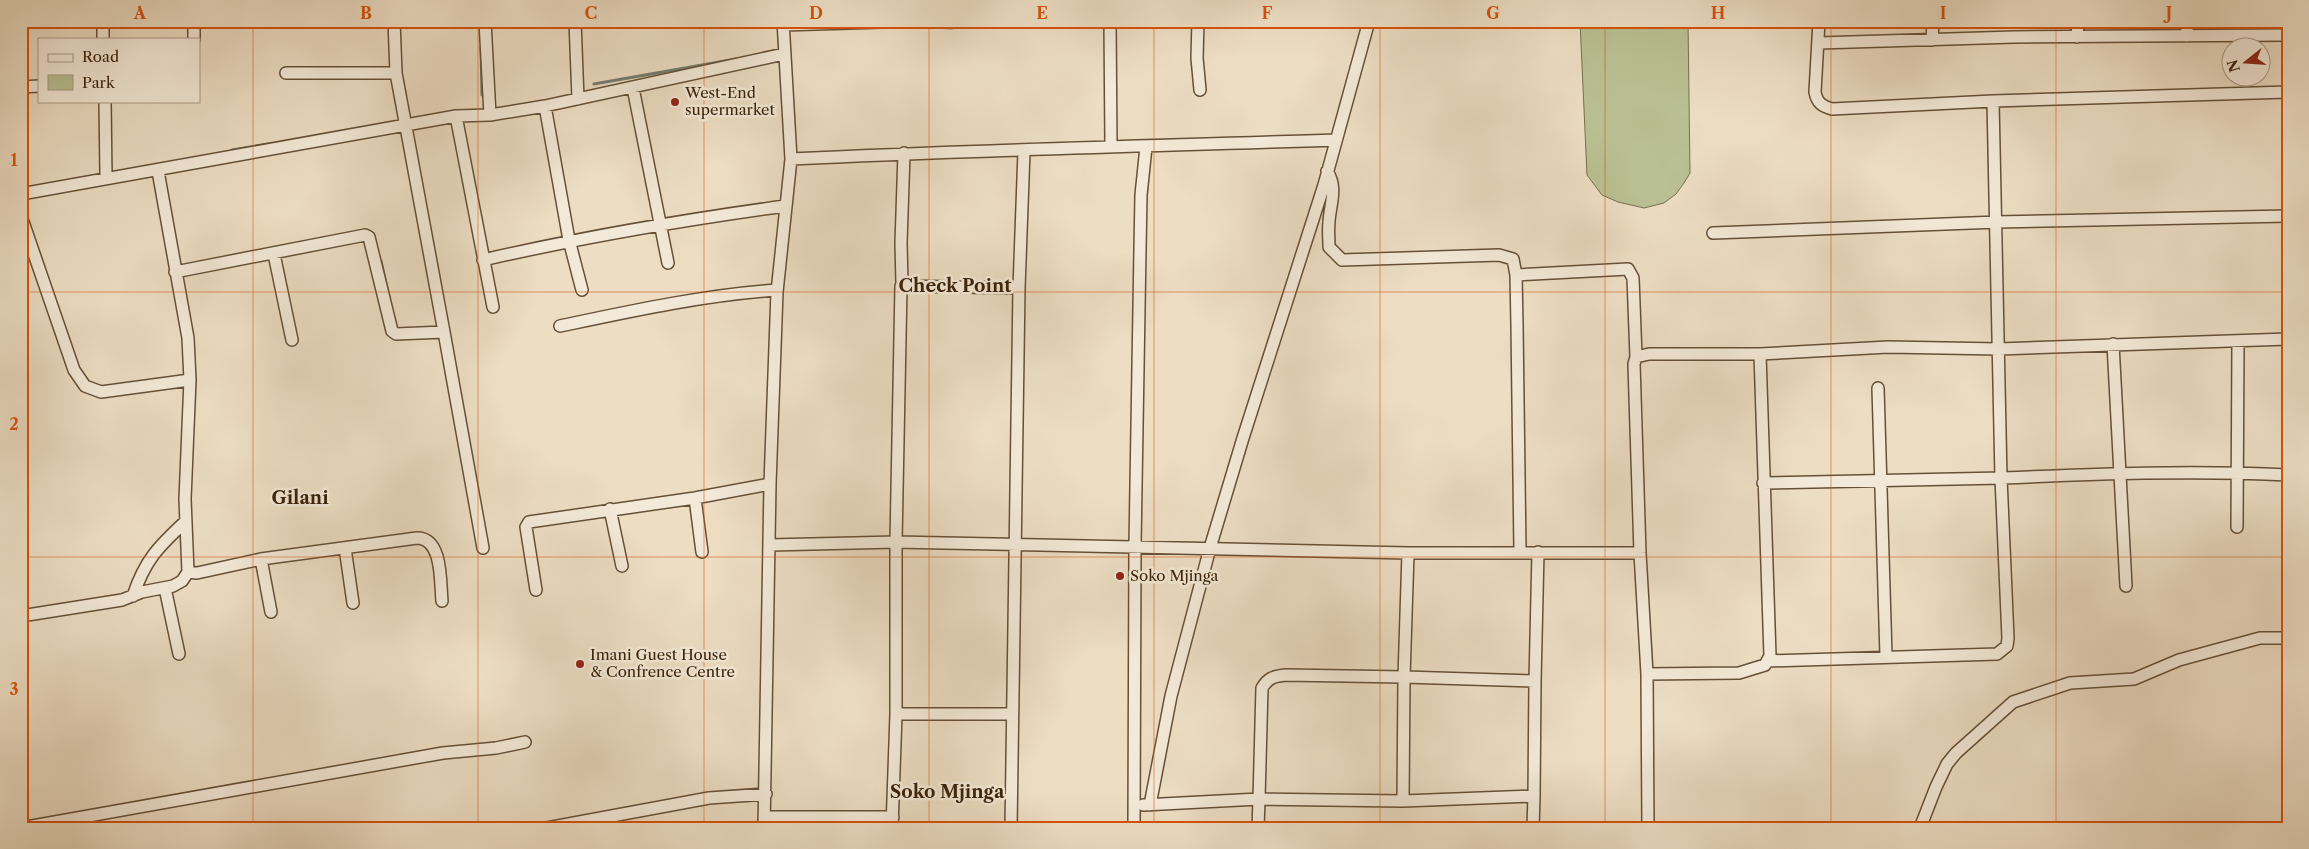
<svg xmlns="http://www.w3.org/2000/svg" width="2309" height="849" viewBox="0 0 2309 849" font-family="'Libre Caslon Text',serif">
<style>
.green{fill:#b9c093;stroke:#79704e}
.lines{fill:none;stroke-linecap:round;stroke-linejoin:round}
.stream{stroke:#737d70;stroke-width:3}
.street-casing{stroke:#665037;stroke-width:14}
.street{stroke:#f3e9d8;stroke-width:11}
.grid{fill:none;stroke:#d6530c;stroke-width:1;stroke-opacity:0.55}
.poi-dot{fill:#8f2418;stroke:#f3e9d8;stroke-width:2}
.labels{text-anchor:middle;stroke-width:5;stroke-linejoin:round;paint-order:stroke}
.poi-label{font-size:15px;fill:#392108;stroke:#f3e9d8;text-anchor:start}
.quarter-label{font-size:18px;font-weight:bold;fill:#392108;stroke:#f3e9d8}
.neatline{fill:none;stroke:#d6530c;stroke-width:2}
.grid-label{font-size:16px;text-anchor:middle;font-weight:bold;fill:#d6530c}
</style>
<rect width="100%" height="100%" fill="#ecddc3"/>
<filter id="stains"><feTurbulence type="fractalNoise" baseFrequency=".004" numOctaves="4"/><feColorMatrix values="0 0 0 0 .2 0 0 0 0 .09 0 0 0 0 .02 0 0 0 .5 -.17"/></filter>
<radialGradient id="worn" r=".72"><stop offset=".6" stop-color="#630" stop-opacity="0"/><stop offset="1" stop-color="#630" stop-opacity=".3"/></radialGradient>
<!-- green -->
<path class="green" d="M1580,21h108l2,152 -6,10 -8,11 -12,9 -20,5 -26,-6 -16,-7 -15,-20z"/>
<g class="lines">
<!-- stream -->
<path class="stream" d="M915,26l37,2
M481,47l1,48
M594,84l142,-25
M232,150l36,-6
M381,261l8,36"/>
<defs>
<path id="street" d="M103,21v18
M194,21v18
M394,21l2,52 48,259
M485,21l5,94
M575,21l3,78
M1110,21l1,126
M1198,21l-1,37 3,32
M1819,21l-4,71c2,11 7,14 17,17l161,-8 295,-9
M2187,21v15
M783,25l133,-4
M2077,37l1,-16
M1932,40l1,-19
M1819,43l195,-6 274,-2
M286,73h110
M21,87l18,-1
M633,88l35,175
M105,101l1,76
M1993,101l8,377c95,-4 191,-8 287,-3
M545,106l24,134 13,50
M456,116l37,191
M791,159c181,-9 363,-13 545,-19
M158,171l30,167 2,42 -5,119 3,73
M1327,171c11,17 3,33 2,51 -1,8 0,17 0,25l13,13 157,-5 14,4 3,16 1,50 3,227
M21,194l435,-78 34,-1 55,-9 239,-52
M21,216l53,154 11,16 16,6 89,-12
M1713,233l284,-11 291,-6
M274,254l18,86
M483,260c100,-23 200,-40 302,-54
M175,272l190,-37 4,2 23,94 4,3 48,-2 39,216
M1516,275l112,-6 5,9 3,79
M902,284l-1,-41 3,-90
M560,326c71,-15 144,-31 217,-36
M2113,344l13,242
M1878,388l8,268
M1763,483l238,-5 7,160 -1,8 -10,8 -230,7
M695,498l7,54
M610,509l12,57
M2237,527l1,-186
M770,545l126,-3 512,11h232
M345,548l8,55
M1408,553l-4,124 131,4 3,-129
M261,559l10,53
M165,588l14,66
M536,590l-10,-63 3,-5 166,-24 75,-14
M133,596c12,-36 25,-49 53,-75
M21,616l101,-16 20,-8 31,-6 9,-5 6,-9 9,1 64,-14 156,-21c26,0 23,44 25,63
M1647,674l92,-1 26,-8 5,-9 -10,-302
M896,714h116
M1534,796l1,-115
M1143,805l116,-6 3,-111c6,-10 12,-12 24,-13l118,2 -1,124
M1150,805l21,-109 39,-148 33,-110 81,-253 45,-164
M764,817h129
M21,828l422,-75 53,-5 29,-6
M547,828l162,-30 57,-4
M764,828l6,-344 7,-192 14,-133 -8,-138
M892,828l4,-114v-172l5,-256 118,2
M1011,828l8,-540 5,-137
M1134,828l1,-283 5,-296 1,-54 5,-48
M1258,828l1,-29 144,2 131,-5 -1,32
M1648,828l-1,-154 -7,-121 -6,-189 2,-7 13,-3h111l128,-7 111,2 289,-10
M1920,828l16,-41 11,-23 9,-11 57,-51 57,-19 64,-4 45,-19 81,-22h28"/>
</defs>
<!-- street casing -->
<use href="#street" class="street-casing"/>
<!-- street -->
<use href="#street" class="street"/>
</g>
<!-- grid -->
<path class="grid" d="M253,21v807M478,21v807M704,21v807M929,21v807M1154,21v807M1380,21v807M1605,21v807M1831,21v807M2056,21v807M21,292h2267M21,557h2267"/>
<!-- markers -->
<g class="poi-dot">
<circle cx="675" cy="102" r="5"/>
<circle cx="1120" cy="576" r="5"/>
<circle cx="580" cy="664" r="5"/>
</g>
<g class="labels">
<!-- poi labels -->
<g class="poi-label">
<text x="685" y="98">West-End<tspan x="685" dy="17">supermarket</tspan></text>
<text x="1130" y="581">Soko Mjinga</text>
<text x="590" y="660">Imani Guest House<tspan x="590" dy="17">&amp; Confrence Centre</tspan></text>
</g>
<!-- quarter labels -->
<g class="quarter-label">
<text x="955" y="292">Check Point</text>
<text x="300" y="504">Gilani</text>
<text x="947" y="798">Soko Mjinga</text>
</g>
</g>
<!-- margin -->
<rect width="2309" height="849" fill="none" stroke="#ecddc3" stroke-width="55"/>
<!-- legend -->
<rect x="38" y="38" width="162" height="65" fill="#f3e9d8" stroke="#a99985"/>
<rect x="48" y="54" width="25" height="8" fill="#f3e9d8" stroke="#a99985"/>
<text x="82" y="62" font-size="15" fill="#392108">Road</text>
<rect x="48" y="75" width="25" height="15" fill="#b9c093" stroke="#a99985"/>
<text x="82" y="88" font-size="15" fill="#392108">Park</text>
<!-- north arrow -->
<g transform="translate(2246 62) rotate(253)"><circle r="24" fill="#f3e9d8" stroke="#a99985"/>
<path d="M0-4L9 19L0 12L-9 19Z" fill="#8f2418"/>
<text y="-8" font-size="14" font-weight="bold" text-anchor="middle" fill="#392108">N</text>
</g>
<rect x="28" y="28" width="2254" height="794" class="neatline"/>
<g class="grid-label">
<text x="140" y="19">A</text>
<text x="366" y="19">B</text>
<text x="591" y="19">C</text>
<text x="816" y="19">D</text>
<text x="1042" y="19">E</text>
<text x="1267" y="19">F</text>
<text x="1493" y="19">G</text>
<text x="1718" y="19">H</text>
<text x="1943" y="19">I</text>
<text x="2169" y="19">J</text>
<text x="14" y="166">1</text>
<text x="14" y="430">2</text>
<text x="14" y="695">3</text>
</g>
<rect width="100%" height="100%" filter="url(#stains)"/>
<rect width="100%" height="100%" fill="url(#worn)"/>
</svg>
